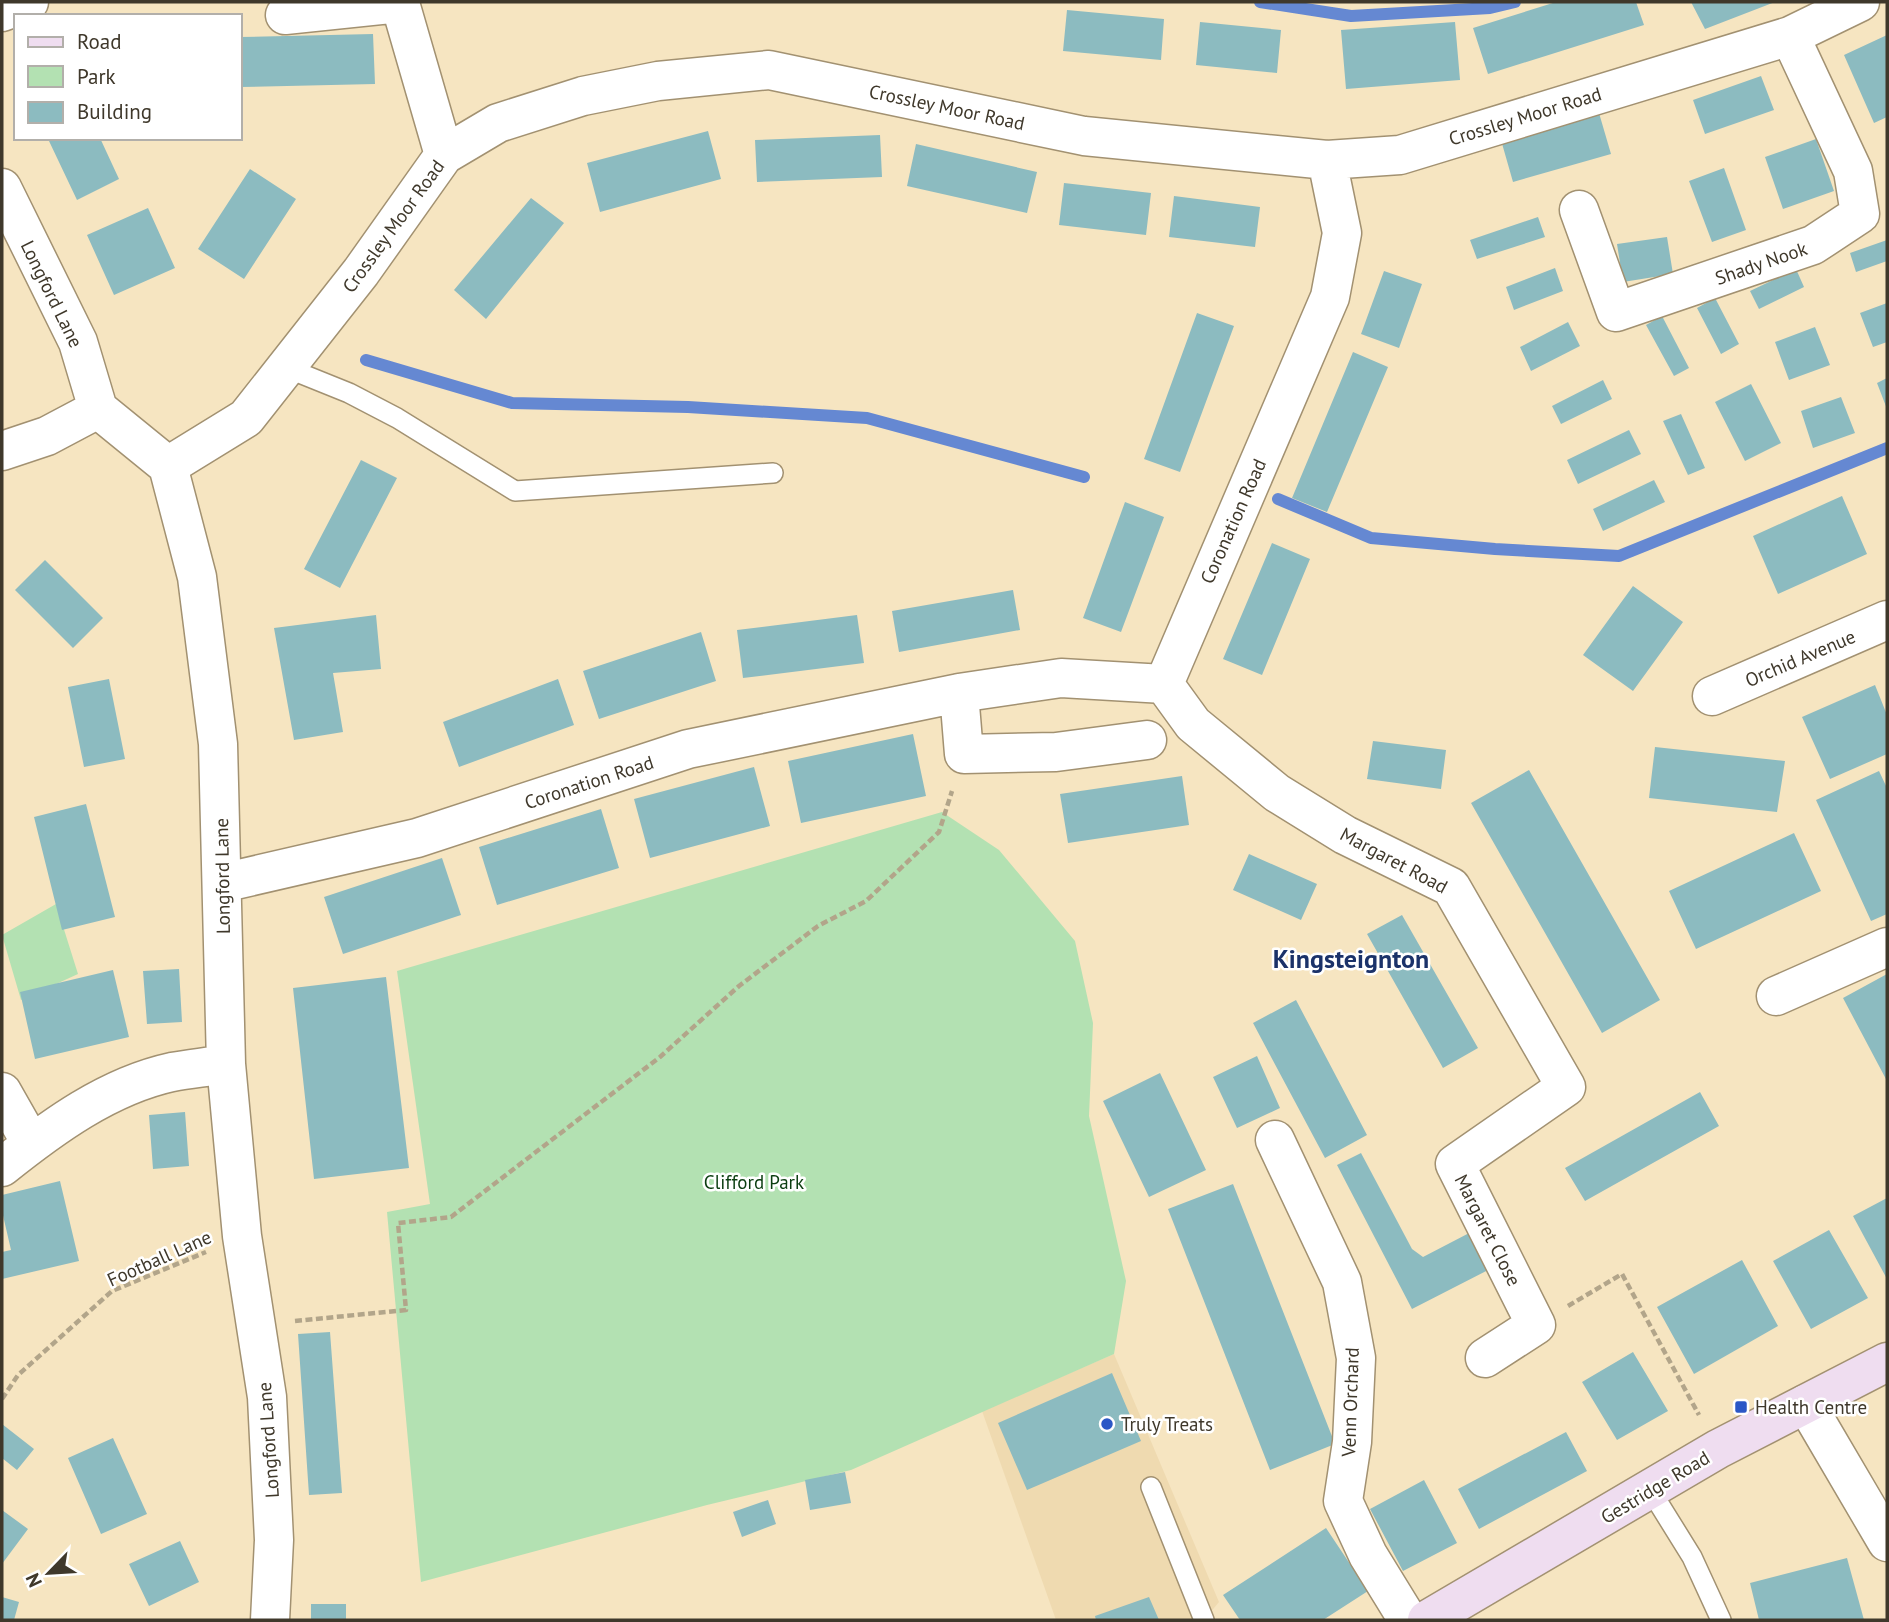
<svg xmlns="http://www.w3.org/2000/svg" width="1889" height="1622" viewBox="0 0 1889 1622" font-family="'PT Sans',sans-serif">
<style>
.built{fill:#efdab0}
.green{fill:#b3e1b2}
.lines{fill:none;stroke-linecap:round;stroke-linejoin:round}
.stream{stroke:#6588d2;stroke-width:12}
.building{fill:#8cbbc0}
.service-casing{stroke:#a29171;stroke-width:22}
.minor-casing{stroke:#a29171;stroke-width:41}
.secondary-casing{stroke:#a29171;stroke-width:41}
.path{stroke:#b2a58a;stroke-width:4.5;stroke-dasharray:7 3.5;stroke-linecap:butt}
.service{stroke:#fff;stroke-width:19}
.minor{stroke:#fff;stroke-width:38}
.secondary{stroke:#efddf0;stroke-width:38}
.poi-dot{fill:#2b57c6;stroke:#fff;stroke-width:2.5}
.labels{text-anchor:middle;stroke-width:5;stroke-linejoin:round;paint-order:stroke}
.street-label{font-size:19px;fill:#3f382b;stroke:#fff}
.park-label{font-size:19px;fill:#0b3d10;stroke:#fff}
.poi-label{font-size:19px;fill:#3f382b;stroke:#fff;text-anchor:start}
.district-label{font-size:26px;font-weight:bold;fill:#1b3269;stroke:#fff}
</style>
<rect width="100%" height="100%" fill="#f6e5c1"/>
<!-- built -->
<path class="built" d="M1114,1354l105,248 -15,18h-148l-74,-209z"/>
<!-- green -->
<path class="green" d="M942,812l57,38 76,91 18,82 -4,93 37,165 -12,73 -263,116 -144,35 -286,77 -34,-370 43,-8 -33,-233z
M56,904l22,70 -57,26 -19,-65z"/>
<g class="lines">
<!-- stream -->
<path class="stream" d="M1260,2l91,14 139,-8 25,-6
M366,360l146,43 176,4 179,11 217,59
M1278,499l93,39 124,11 124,7 268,-108"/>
</g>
<!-- building -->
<path class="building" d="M1556,2h80l8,23 -156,49 -15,-46z
M1691,2h84l-70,27z
M1067,10l97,9 -3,41 -98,-9z
M1200,22l81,8 -4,43 -81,-8z
M1455,22l5,58 -114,9 -5,-59z
M373,34l2,50 -135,3v-50z
M1887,35v82l-13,6 -30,-68z
M1761,76l13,34 -69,24 -12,-34z
M1599,113l12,41 -98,28 -12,-42z
M708,131l13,48 -121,33 -13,-49z
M880,135l2,42 -125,5 -2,-42z
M55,138h45l19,41 -42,21 -28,-59z
M1816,139l18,52 -51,18 -18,-52z
M916,144l121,28 -10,41 -120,-27z
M1724,168l22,62 -34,12 -23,-61z
M250,169l46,30 -52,80 -46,-30z
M1064,183l87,10 -5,42 -87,-10z
M1174,196l86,11 -5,40 -86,-10z
M531,198l33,25 -78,96 -32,-29z
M148,208l27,60 -61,27 -27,-60z
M1538,217l7,20 -68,22 -7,-19z
M1667,237l6,37 -50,8 -6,-38z
M1887,240v21l-31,11 -6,-19z
M1555,268l8,23 -49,19 -8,-23z
M1796,269l8,18 -45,22 -9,-18z
M1384,271l38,13 -23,64 -38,-14z
M1715,298l24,46 -18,10 -24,-46z
M1887,303v39l-14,5 -13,-34z
M1197,313l37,13 -54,146 -36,-13z
M1662,316l27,52 -15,8 -28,-51z
M1568,322l12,24 -49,25 -11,-24z
M1815,327l15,38 -41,15 -14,-38z
M1353,352l35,15 -61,145 -35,-14z
M1887,378v31l-10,-26z
M1603,380l9,19 -51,25 -9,-18z
M1751,384l30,59 -36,18 -30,-59z
M1841,397l14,36 -42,15 -12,-37z
M1681,414l24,54 -17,7 -25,-54z
M1629,430l12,24 -63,30 -11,-24z
M361,460l36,18 -57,110 -36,-19z
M1654,480l11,22 -62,29 -10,-22z
M1842,496l25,58 -89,40 -25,-58z
M1125,502l39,15 -43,115 -38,-14z
M1272,543l38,16 -48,116 -39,-16z
M45,560l58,58 -30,30 -58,-58z
M1633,586l50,36 -50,69 -50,-36z
M1013,590l7,40 -121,22 -7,-41z
M376,615l5,54 -48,4 10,59 -49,8 -20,-112z
M857,615l7,48 -121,15 -6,-48z
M701,632l15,49 -117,38 -16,-48z
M109,679l16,80 -41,8 -16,-80z
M558,679l16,46 -115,42 -16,-45z
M1875,685l12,30v39l-57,25 -28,-62z
M913,734l13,62 -125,27 -13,-62z
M1373,741l73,9 -5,39 -74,-10z
M1655,747l130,14 -8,51 -128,-14z
M754,767l16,59 -120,32 -16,-59z
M1529,770l131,230 -58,33 -131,-230z
M1879,771l8,17v126l-16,7 -55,-121z
M1182,776l7,49 -121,18 -8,-49z
M86,804l29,113 -53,13 -28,-113z
M601,809l18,59 -122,37 -18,-58z
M1794,833l27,58 -125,58 -27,-58z
M1249,854l68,30 -16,36 -68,-30z
M442,858l19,57 -118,39 -19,-57z
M1402,915l76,133 -35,20 -76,-134z
M179,969l3,53 -35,2 -4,-53z
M113,970l16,67 -94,22 -15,-67z
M1887,974v107l-44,-83z
M386,977l23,191 -95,11 -21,-191z
M1296,1000l71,135 -42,23 -72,-135z
M1257,1056l23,52 -43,20 -24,-51z
M1160,1073l46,97 -57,27 -46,-96z
M1700,1092l19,34 -134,75 -20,-33z
M185,1112l4,54 -36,3 -4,-54z
M1361,1153l51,96 11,8 52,-27 19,37 -82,42 -75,-144z
M60,1181l19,80 -77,18v-27l9,-2 -9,-39v-16z
M1233,1184l102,260 -65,26 -102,-261z
M1887,1198v81l-34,-63z
M1829,1230l39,68 -57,31 -38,-68z
M1742,1260l36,66 -84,48 -37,-67z
M330,1332l12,161 -33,2 -11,-161z
M1633,1352l35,59 -51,29 -35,-58z
M1112,1373l29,68 -114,49 -29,-67z
M2,1424l32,25 -17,21 -15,-12z
M1566,1432l21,39 -108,58 -21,-40z
M113,1438l34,76 -46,20 -33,-76z
M845,1472l6,31 -41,7 -5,-30z
M1424,1480l33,63 -54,28 -33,-62z
M768,1500l8,24 -34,13 -9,-25z
M2,1510l26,19 -26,35z
M1326,1528l42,63 -45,29h-83l-17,-25z
M180,1541l19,41 -50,24 -20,-42z
M1847,1558l17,62h-105l-9,-37z
M2,1597l17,5 -5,18h-12z
M1149,1597l10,23h-63l-1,-4z
M311,1604h35v16h-35z"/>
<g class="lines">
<defs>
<path id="service" d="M287,368l62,25 48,25 118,73 258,-18
M1151,1487l53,133
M1651,1491l41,66 29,63"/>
<path id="minor" d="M2,12l27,-10
M285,15l115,-12 44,152
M2,188l76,154 20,67 70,57 29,111 21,167 8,320 16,172 25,161 7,143 -4,80
M1579,210l37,102 197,-67 47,-31 -7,-43 -63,-135
M2,451l45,-15 51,-27
M168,466l78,-48 115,-146 83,-117 54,-32 85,-27 75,-15 111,-11 315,66 243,24 73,-5 390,-119 70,-34
M1164,684l29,40 84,69 68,42 106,52 115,200 -111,77 81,161 -51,33
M959,693l5,61 92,-2 91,-12
M1712,696l175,-76
M222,883l195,-45 271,-89 271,-56 102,-15 103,6 166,-387 12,-64 -15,-73
M1776,996l111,-49
M2,1092l29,51
M1275,1140l67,142 14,76 -4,84 -9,59 25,54 40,65
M2,1167c50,-40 106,-81 170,-95 17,-3 36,-5 54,-8
M1806,1404l81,138"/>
<path id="secondary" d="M1427,1620l291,-171 169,-87"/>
</defs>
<!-- service casing -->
<use href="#service" class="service-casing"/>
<!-- minor casing -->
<use href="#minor" class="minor-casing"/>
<!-- secondary casing -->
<use href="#secondary" class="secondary-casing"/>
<!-- path -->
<path class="path" d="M1568,1306l54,-32 77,141
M295,1321l111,-11 -8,-87 53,-6 209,-160 79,-71 79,-60 48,-25 73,-69 13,-41
M2,1399l16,-24 94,-84 94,-39"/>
<!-- service -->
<use href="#service" class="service"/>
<!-- minor -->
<use href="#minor" class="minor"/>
<!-- secondary -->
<use href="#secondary" class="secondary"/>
</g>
<!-- markers -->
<g class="poi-dot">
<rect x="1734" y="1400" width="14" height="14" rx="3.5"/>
<circle cx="1107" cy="1424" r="7"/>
</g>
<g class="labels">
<!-- street labels -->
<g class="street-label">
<text transform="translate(947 107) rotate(12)" y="7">Crossley Moor Road</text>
<text transform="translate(1525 116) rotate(-17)" y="7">Crossley Moor Road</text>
<text transform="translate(393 226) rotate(-54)" y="7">Crossley Moor Road</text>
<text transform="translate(1761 263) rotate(-19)" y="7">Shady Nook</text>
<text transform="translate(52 294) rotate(64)" y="7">Longford Lane</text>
<text transform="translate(1233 521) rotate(-66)" y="7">Coronation Road</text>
<text transform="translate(1800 658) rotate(-23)" y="7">Orchid Avenue</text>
<text transform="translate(589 782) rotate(-18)" y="7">Coronation Road</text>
<text transform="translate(1394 860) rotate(28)" y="7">Margaret Road</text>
<text transform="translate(222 876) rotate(-91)" y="7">Longford Lane</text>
<text transform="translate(1488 1230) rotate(63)" y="7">Margaret Close</text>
<text transform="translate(159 1258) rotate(-24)" y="7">Football Lane</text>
<text transform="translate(1350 1402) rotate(-88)" y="7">Venn Orchard</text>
<text transform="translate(268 1440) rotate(-94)" y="7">Longford Lane</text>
<text transform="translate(1655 1487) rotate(-31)" y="7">Gestridge Road</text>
</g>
<!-- park labels -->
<g class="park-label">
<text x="754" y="1189">Clifford Park</text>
</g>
<!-- poi labels -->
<g class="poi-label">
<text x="1755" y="1414">Health Centre</text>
<text x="1121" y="1431">Truly Treats</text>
</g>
<!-- district labels -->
<g class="district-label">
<text x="1351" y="968">Kingsteignton</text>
</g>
</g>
<!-- border -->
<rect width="1889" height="1622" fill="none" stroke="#3f382b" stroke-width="7"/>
<!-- legend -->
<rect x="14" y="14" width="228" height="126" fill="#ffffff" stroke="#b2afaa" stroke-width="2"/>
<rect x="28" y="37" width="35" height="10" fill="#efddf0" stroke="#b2afaa" stroke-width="2"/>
<text x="77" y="49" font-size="21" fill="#3f382b">Road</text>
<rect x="28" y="66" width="35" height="21" fill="#b3e1b2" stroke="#b2afaa" stroke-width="2"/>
<text x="77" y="84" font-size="21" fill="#3f382b">Park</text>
<rect x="28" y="102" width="35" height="21" fill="#8cbbc0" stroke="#b2afaa" stroke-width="2"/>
<text x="77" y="119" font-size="21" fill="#3f382b">Building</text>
<!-- north arrow -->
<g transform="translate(49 1573) rotate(245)" stroke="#ffffff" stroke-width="5" paint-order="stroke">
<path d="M0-5L12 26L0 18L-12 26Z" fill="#3f382b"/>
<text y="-10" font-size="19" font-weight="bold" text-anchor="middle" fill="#3f382b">N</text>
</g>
</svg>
